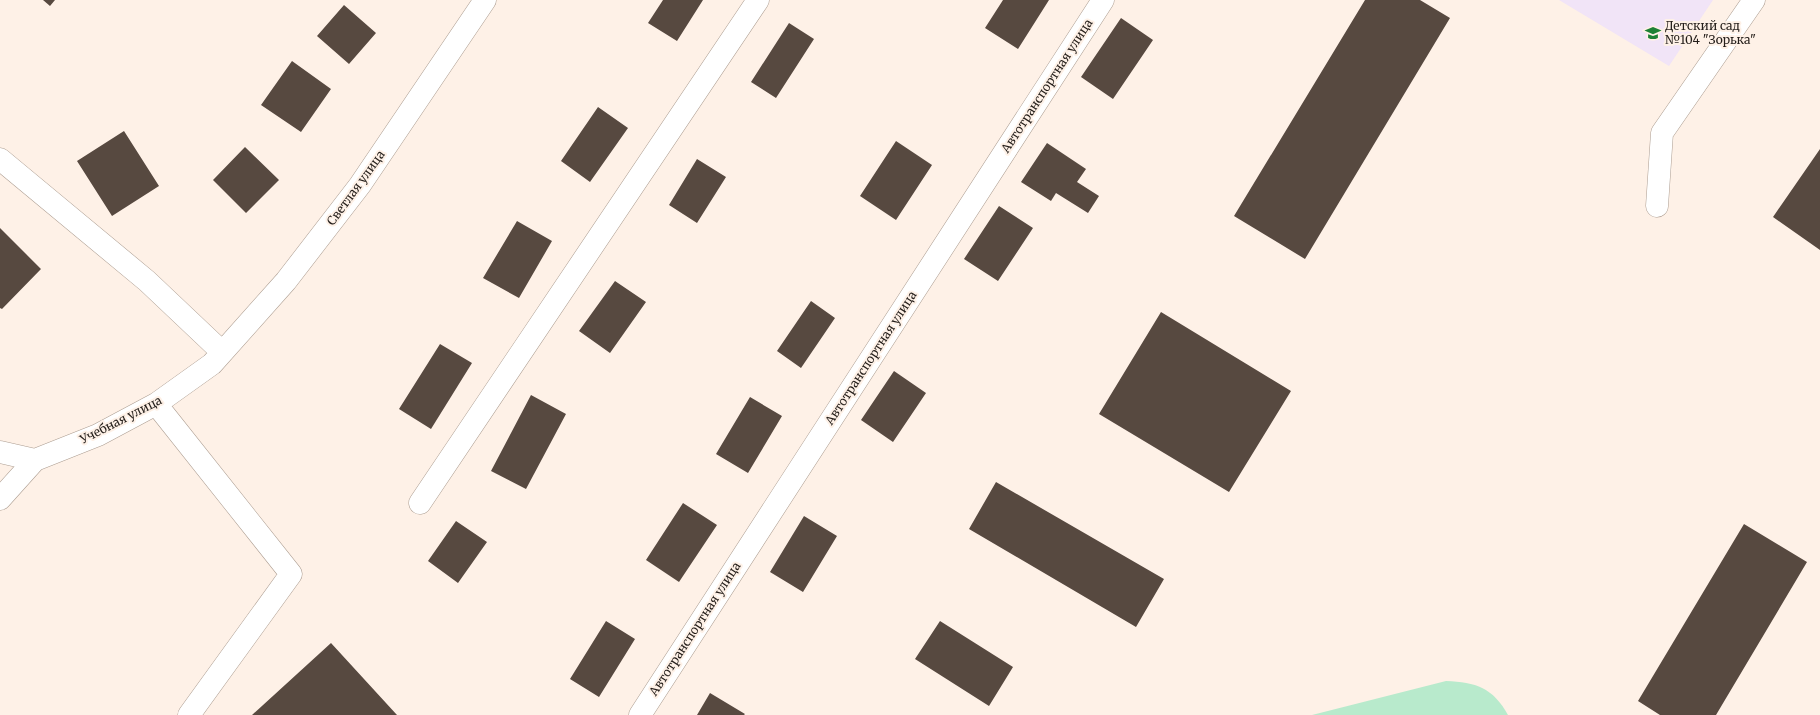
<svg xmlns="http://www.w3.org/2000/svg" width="1820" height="715" viewBox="0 0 1820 715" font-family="Merriweather,serif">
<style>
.education{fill:#f1e4f7}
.green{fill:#b8eacc}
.building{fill:#574940}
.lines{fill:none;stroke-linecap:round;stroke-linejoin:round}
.minor-casing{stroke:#ac9d91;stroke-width:23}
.minor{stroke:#fff;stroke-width:22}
.labels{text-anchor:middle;stroke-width:4;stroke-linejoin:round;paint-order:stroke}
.poi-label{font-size:12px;fill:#241e1a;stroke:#fef1e7;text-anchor:start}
.street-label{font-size:12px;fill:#241e1a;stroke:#fef1e7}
</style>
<rect width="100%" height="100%" fill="#fef1e7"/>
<!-- education -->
<path class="education" d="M1559,0h154l-44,66z"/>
<!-- green -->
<path class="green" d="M1446,681c30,1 47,7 62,34h-196z"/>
<!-- building -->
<path class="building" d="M43,0h12l-5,6z
M663,0h40l-26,41 -29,-18z
M1003,0h46l-31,49 -33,-21z
M1365,0h55l30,18 -145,241 -71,-43z
M344,5l32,28 -27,31 -32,-28z
M1121,18l32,22 -40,59 -32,-22z
M789,23l25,16 -38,59 -25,-16z
M292,61l39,28 -30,43 -40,-27z
M598,107l30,21 -38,54 -29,-21z
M124,131l35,55 -47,30 -35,-55z
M896,141l36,24 -36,55 -36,-24z
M1047,143l39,26 -9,13 22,14 -11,17 -32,-20 -5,8 -30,-19z
M245,147l34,33 -33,33 -33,-33z
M1820,149v101l-47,-33z
M697,159l29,18 -29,46 -28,-18z
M999,206l34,22 -35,53 -34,-22z
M517,221l35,20 -33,57 -36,-20z
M0,228l41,41 -39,40 -2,-1z
M615,281l31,21 -36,51 -31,-22z
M811,301l24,17 -34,50 -24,-17z
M1161,312l130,79 -62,101 -130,-78z
M440,344l32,19 -41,66 -32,-20z
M894,371l32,22 -33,49 -32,-22z
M531,395l35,19 -40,75 -35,-18z
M750,397l32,19 -34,57 -32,-19z
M996,482l168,97 -28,48 -167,-98z
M683,503l34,22 -38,57 -33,-22z
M804,516l33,20 -34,56 -33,-20z
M456,521l31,21 -29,41 -30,-22z
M1744,524l63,38 -91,153h-56l-22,-14z
M606,621l29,18 -36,58 -29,-18z
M940,621l73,46 -24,39 -74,-47z
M331,643l66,72h-145z
M710,693l35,21 -1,1h-47z"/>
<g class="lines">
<defs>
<path id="minor" d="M0,159l147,122 75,71
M1657,206l5,-73 92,-133
M156,404l135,170 -102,141
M0,452l35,8 63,-25 58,-31 56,-40 74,-83 74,-96 125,-185
M0,499l35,-39
M420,503l338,-503
M640,715l463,-715"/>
</defs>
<!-- minor casing -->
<use href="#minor" class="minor-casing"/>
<!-- minor -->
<use href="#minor" class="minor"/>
</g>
<!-- icons -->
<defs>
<symbol id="school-bare" viewBox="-9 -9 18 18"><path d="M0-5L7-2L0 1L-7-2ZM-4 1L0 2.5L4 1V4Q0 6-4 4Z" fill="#1d8135" stroke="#fef1e7" stroke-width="2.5" paint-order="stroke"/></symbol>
</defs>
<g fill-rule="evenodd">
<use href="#school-bare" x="1642" y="22" width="22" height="22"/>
</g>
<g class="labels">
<!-- poi labels -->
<g class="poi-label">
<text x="1665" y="30">Детский сад<tspan x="1665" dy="14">№104 "Зорька"</tspan></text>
</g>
<!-- street labels -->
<g class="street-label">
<text transform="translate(1047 86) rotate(-57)" y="4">Автотранспортная улица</text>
<text transform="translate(356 188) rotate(-54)" y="4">Светлая улица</text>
<text transform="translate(871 358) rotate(-57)" y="4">Автотранспортная улица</text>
<text transform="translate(121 420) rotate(-27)" y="4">Учебная улица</text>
<text transform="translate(695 629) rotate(-57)" y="4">Автотранспортная улица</text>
</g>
</g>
</svg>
